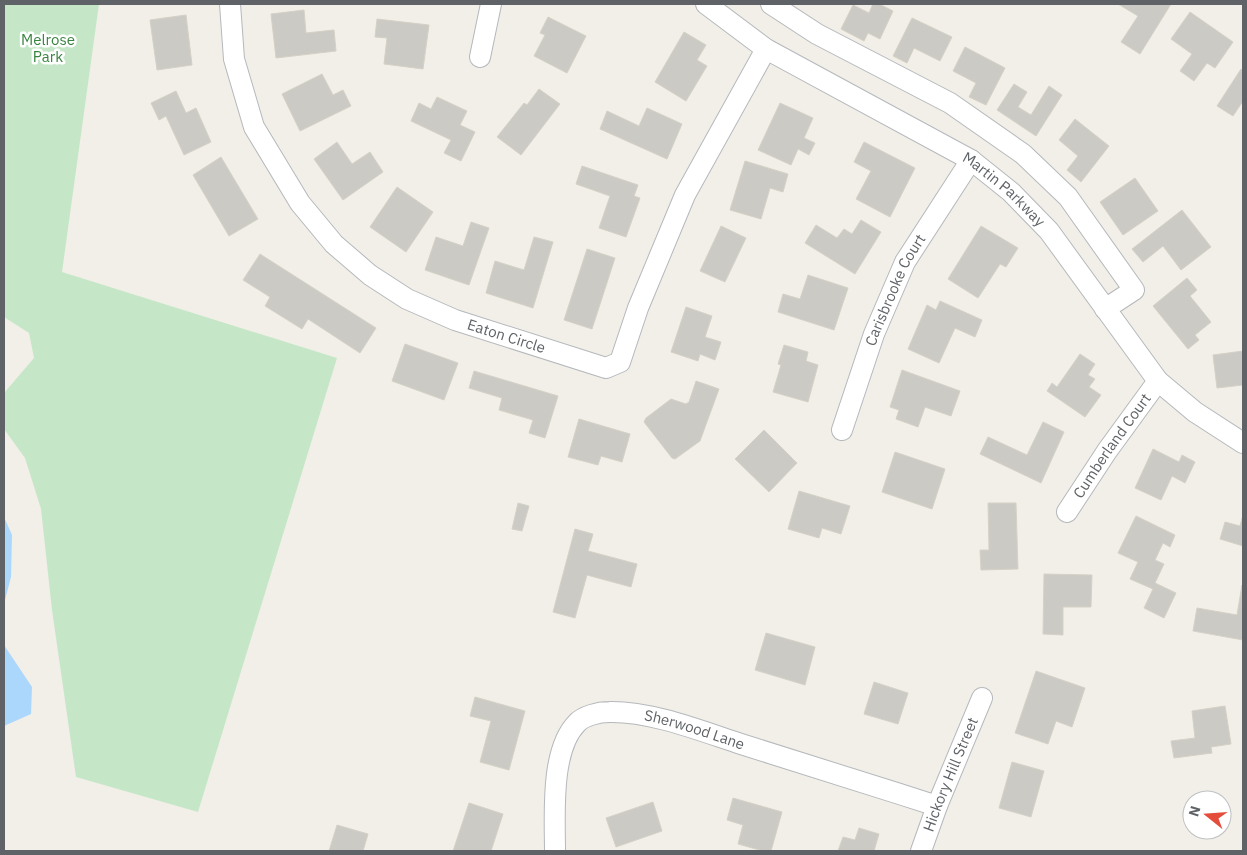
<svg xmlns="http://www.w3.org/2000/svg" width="1247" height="855" viewBox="0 0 1247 855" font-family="'IBM Plex Sans',sans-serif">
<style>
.green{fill:#c6e7c7}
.water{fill:#acd7fc}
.building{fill:#cccac4;stroke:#d5d1c6}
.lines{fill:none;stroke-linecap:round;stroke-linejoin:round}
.minor-casing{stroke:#b5b8bc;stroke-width:22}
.minor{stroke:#fff;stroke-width:20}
.labels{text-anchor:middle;stroke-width:5;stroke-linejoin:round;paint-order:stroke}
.park-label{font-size:15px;fill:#39853f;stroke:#fff}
.street-label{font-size:15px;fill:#5f6367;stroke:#fff}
</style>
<rect width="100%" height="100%" fill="#f1efe8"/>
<!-- green -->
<path class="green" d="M4,4h95l-37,268 275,86 -139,454 -122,-35 -24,-167 -11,-101 -16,-51 -21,-29v-36l30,-35 -5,-25 -25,-16z"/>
<!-- water -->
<path class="water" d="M4,517l8,18 -1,42 -7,27z
M4,645l28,42 -1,27 -27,12z"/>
<!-- building -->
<path class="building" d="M873,4h6l14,7 -13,28 -12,-6 -4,8 -23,-12 12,-24 16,8z
M1118,4h53l-31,50 -19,-12 17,-26z
M304,10l2,23 28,-3 2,21 -60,7 -5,-44z
M1190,12l43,30 -18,26 -8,-5 -13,18 -14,-10 12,-17 -21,-15z
M186,15l6,50 -35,5 -7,-50z
M548,17l38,19 -19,37 -33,-17 11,-21 -5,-2z
M912,18l40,19 -12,24 -26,-13 -7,15 -14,-7z
M377,19l52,6 -6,44 -39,-5 3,-26 -12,-1z
M684,32l22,13 -9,15 10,6 -21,35 -31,-19z
M965,47l40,21 -19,37 -17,-8 7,-14 -23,-12z
M1241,69l2,2v30l-10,15 -16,-10z
M322,74l11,21 10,-5 8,16 -51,25 -18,-37z
M1014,84l13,8 -9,15 13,8 18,-29 13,9 -26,41 -39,-26z
M539,89l21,15 -39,51 -24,-18 27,-34 3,2z
M176,91l10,22 10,-5 15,34 -27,13 -18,-39 -7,4 -8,-17z
M437,97l30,14 -7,14 15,7 -14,29 -17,-8 7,-13 -40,-19 8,-18 12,6z
M780,103l33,15 -9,20 11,5 -6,12 -11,-6 -7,16 -33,-15z
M647,108l35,16 -15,35 -67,-30 7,-18 32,15z
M1075,119l34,27 -28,36 -14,-12 11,-14 -19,-16z
M337,142l15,22 18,-12 13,20 -40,28 -29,-41z
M864,142l51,26 -25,49 -34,-18 15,-28 -17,-9z
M221,157l37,62 -29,17 -36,-61z
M745,161l43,13 -5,18 -13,-4 -9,31 -31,-9z
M582,166l56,19 -4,11 6,2 -14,39 -27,-9 11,-32 -34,-12z
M1135,178l23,33 -35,24 -23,-33z
M397,187l36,25 -27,40 -36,-25z
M1182,210l29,37 -30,23 -18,-24 -20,16 -11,-13z
M861,220l20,12 -26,42 -50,-31 11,-18 21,13 7,-9 8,5z
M471,222l18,6 -20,57 -44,-15 11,-33 27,9z
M721,226l25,12 -21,44 -25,-11z
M981,226l37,22 -12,19 -6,-3 -22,34 -30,-19z
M534,237l19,5 -20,66 -47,-15 9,-32 29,9z
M587,249l28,9 -23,71 -28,-9z
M260,254l116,74 -16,25 -52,-34 -6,10 -37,-23 5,-9 -27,-17z
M808,275l40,13 -14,42 -56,-18 5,-18 17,5z
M1187,278l10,12 -7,6 21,26 -16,13 4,5 -11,9 -35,-43z
M940,301l42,19 -7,17 -20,-9 -16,35 -31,-14 19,-44 9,5z
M686,307l26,9 -7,21 16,5 -6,18 -15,-6 -2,7 -27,-9z
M405,344l53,19 -14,37 -52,-19z
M784,345l24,7 -2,9 12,4 -10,37 -35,-10 8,-27 -3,-1z
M1243,351v34l-26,3 -4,-33z
M1080,354l15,10 -7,11 7,4 -6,8 12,8 -16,22 -38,-26 5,-8 5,4z
M902,370l58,21 -9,25 -26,-9 -7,20 -22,-8 3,-9 -9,-3z
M474,371l84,25 -13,42 -16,-5 4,-13 -34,-10 3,-12 -33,-10z
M696,381l23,8 -19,52 -25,18 -3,-1 -28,-36 2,-4 25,-19 15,5 3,-2z
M579,419l51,15 -8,28 -21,-6 -3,9 -30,-8z
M1043,422l21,10 -23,51 -61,-29 8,-17 39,18z
M764,430l33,33 -28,29 -34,-33z
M1153,449l26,13 3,-7 13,7 -10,21 -13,-7 -11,24 -26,-12z
M895,452l50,17 -13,40 -50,-17z
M799,491l51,15 -9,28 -19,-6 -3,10 -31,-9z
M518,503l11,3 -7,25 -10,-2z
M988,503h28l2,66 -37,1 -1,-20h9z
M1243,515v31l-23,-7 5,-17 15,4z
M1136,516l39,19 -5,12 -7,-4 -8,17 9,4 -9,19 21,10 -12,25 -20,-10 9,-19 -23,-10 8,-17 -20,-9z
M575,529l18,5 -5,17 49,13 -6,23 -44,-12 -12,43 -22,-6z
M1044,574l48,1 -1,32h-28v28l-20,-1z
M1242,585l1,55 -50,-9 4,-23 40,7z
M766,633l49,14 -10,38 -50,-15z
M1036,671l49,17 -13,39 -16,-6 -8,23 -33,-11z
M874,682l34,11 -10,31 -34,-10z
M475,697l50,14 -16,59 -29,-8 11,-41 -21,-5z
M1225,706l6,38 -20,3 1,6 -38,5 -3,-17 24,-3 -3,-27z
M1012,762l32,9 -13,46 -32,-9z
M733,798l49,14 -11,39h-8l-25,-7 5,-19 -16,-5z
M653,802l9,29 -46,16 -10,-29z
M469,803l34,11 -12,37h-38z
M337,825l31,9 -5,17h-34z
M859,828l20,6 -5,17h-36l5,-14 12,3z"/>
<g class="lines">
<defs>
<g id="minor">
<path id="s1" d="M230,4l4,55 20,68 46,76 34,41 36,31 37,24 48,21 151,48 14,-6 18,-54 47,-113 81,-146"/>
<path id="s2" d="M706,4l60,45 205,111 40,32 38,39 109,150 37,31 48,31"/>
<path d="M771,4l46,30 133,69 73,51 45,43 66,93 -29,19"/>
<path d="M480,57l11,-53"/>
<path id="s3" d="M842,430l32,-96 31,-72 66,-102"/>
<path id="s4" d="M1067,512l40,-61 51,-70"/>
<path id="s5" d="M555,851c0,-35 -5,-101 22,-128 6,-7 22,-11 32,-11 42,-1 92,19 132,32 66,21 131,41 196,62"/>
<path id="s6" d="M921,851l16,-45 45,-108"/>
</g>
</defs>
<!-- minor casing -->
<use href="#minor" class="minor-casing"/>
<!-- minor -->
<use href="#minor" class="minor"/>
</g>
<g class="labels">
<!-- park labels -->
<g class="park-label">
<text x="48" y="45">Melrose<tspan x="48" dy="17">Park</tspan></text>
</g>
<!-- street labels -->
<g class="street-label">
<text dy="5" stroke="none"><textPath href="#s2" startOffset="352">Martin Parkway</textPath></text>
<text dy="5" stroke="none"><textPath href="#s3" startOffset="150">Carisbrooke Court</textPath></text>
<text dy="5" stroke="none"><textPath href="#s1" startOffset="466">Eaton Circle</textPath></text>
<text dy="5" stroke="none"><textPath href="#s4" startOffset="80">Cumberland Court</textPath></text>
<text dy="5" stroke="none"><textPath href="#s5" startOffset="255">Sherwood Lane</textPath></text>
<text dy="5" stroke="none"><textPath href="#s6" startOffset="82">Hickory Hill Street</textPath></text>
</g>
</g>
<!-- border -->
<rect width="1247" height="855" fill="none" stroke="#5f6367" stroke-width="10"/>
<!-- north arrow -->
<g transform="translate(1207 815) rotate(287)"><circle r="24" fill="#ffffff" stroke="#bfc1c2"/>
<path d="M0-4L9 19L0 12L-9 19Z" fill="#e44d3b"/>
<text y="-8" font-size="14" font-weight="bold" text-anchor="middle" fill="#5f6367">N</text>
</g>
</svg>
